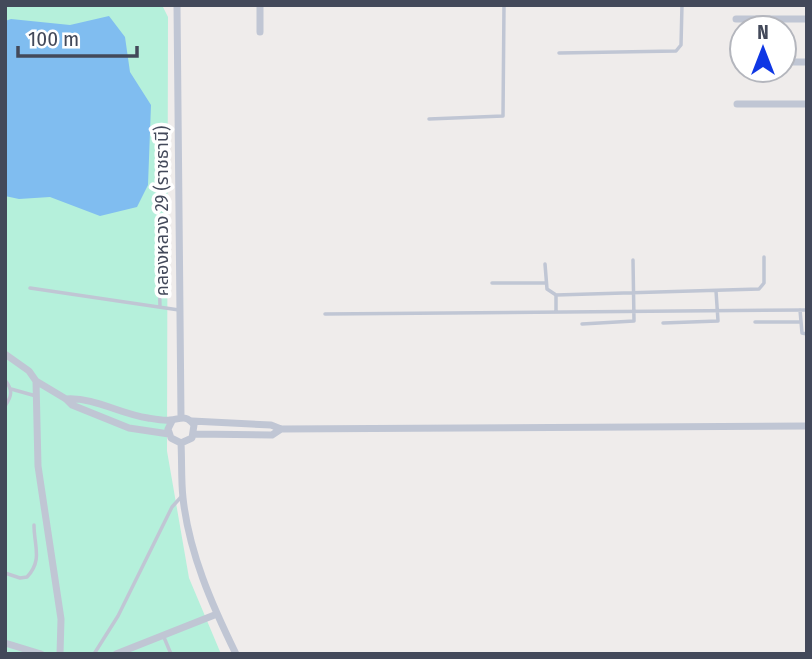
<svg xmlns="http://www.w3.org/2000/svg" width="812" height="659" viewBox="0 0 812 659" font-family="'Fira Sans Condensed','Noto Sans Thai',sans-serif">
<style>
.green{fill:#b5f0db}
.water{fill:#80bdf0}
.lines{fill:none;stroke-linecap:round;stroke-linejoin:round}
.lane{stroke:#c0c6d4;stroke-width:3.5}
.street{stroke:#c0c6d4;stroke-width:7}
.labels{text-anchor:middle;stroke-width:7;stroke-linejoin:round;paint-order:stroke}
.street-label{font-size:18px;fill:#43495a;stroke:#fff}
</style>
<rect width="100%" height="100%" fill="#efeceb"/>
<!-- green -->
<path class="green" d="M5,5l158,2 5,10 -1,434 22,127 32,76h-216z"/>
<!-- water -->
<path class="water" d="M109,16l16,21 5,35 21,33 -3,80 -11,22 -37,9 -50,-19 -31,2 -14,-3v-175l6,-2 59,6z"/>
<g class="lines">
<!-- lane -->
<path class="lane" d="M559,53l117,-2 5,-6 1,-40
M429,119l74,-3 1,-111
M158,226l2,81
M545,264l2,25 9,6 203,-6 5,-6v-26
M492,283h54
M30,288l149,22
M556,295v17
M800,310l2,23 5,1
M325,314l482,-4
M755,322h45
M663,323l55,-2 -2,-30
M582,324l52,-3 -1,-61
M5,380c8,10 7,16 0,26
M11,389l25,7
M5,573l15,5 7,-1c16,-17 7,-31 7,-52
M163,635l8,19
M94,654l24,-38 54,-109 9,-10"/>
<!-- street -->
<path class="street" d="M177,5l4,412
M736,19h71
M260,32v-27
M736,62h6
M784,62h23
M737,104h70
M5,354l24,17 7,10 30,18 6,6 57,23 40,6
M36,381l2,85 23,153 -1,35
M66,399c28,-2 54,15 82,19 6,1 16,3 22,2 11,-1 16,-6 24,5l-2,13 -11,5 -10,-5 -3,-9 4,-8
M192,421l79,4 10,4 526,-3
M194,434l78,1 9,-6
M181,443c1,18 0,37 2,55 6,55 29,107 53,156
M5,643l36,11
M116,654l101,-40"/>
</g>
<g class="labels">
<!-- street labels -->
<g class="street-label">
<text transform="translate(162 211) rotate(-90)" y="6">คลองหลวง 29 (ราชธานี)</text>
</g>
</g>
<!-- border -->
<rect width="812" height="659" fill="none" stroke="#43495a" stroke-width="14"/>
<!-- north arrow -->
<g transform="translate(763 49)"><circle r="33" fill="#ffffff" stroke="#b4b6bd" stroke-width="2"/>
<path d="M0-5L12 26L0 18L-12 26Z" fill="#0f37e4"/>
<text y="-10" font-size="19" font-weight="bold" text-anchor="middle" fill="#43495a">N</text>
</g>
<!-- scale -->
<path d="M18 46v10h119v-10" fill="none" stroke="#43495a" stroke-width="3.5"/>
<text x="28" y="46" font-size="21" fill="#43495a" stroke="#ffffff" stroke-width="5" paint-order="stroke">100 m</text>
</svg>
